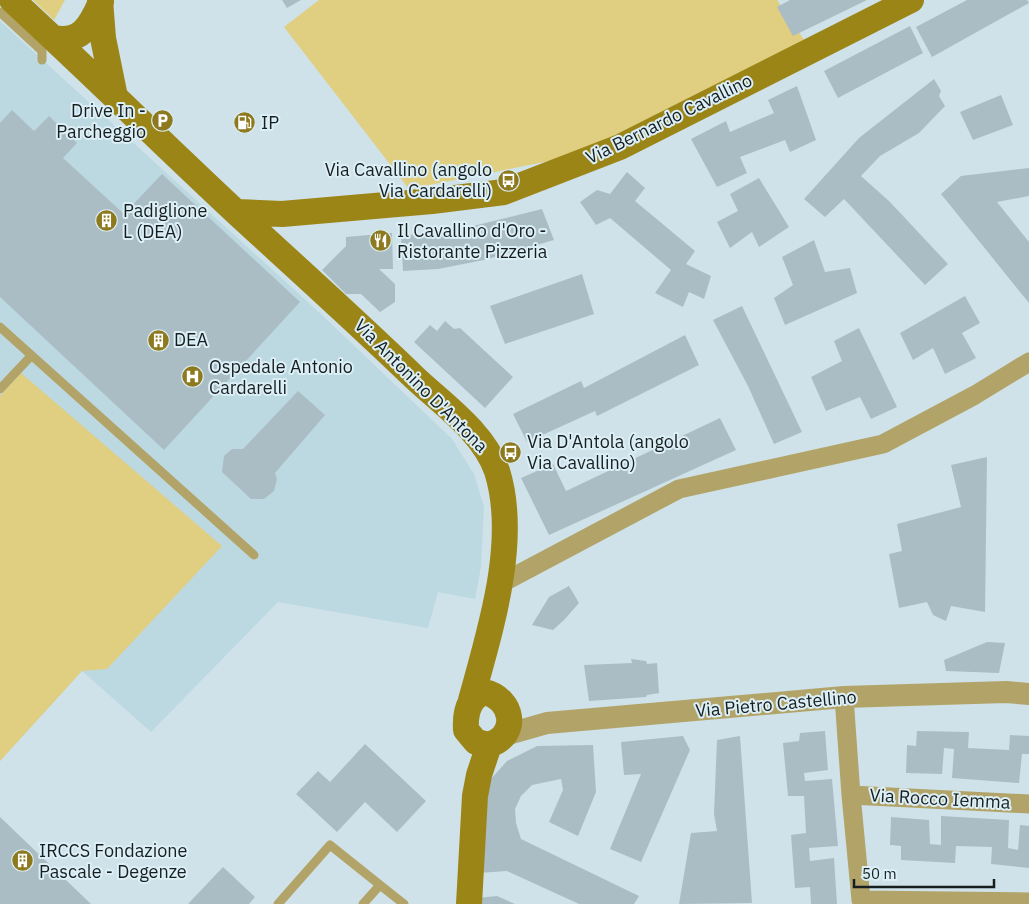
<svg xmlns="http://www.w3.org/2000/svg" width="1029" height="904" viewBox="0 0 1029 904" font-family="'IBM Plex Sans',sans-serif">
<style>
.built{fill:#bcd8e1}
.green{fill:#e0ce81}
.building{fill:#abbdc4}
.lines{fill:none;stroke-linecap:round;stroke-linejoin:round}
.service{stroke:#b2a468;stroke-width:9}
.minor{stroke:#b2a468;stroke-width:19}
.tertiary{stroke:#b2a468;stroke-width:22}
.secondary{stroke:#9c8517;stroke-width:26}
.labels{text-anchor:middle;stroke-width:4;stroke-linejoin:round;paint-order:stroke}
.poi-label{font-size:18px;fill:#171e20;stroke:#dceff6;text-anchor:start}
.street-label{font-size:18px;fill:#171e20;stroke:#dceff6}
</style>
<rect width="100%" height="100%" fill="#cfe2e9"/>
<!-- built -->
<path class="built" d="M0,21l322,294 130,124 22,35 10,33 -3,60 -6,32 -37,-7 -10,36 -150,-26 -127,130 -69,-61 -82,90z"/>
<!-- green -->
<path class="green" d="M33,0h32l-11,20z
M319,0h458l28,41 -185,106 -211,42 -125,-162z
M21,373l201,173 -115,123 -25,2 -82,90v-365z"/>
<!-- building -->
<path class="building" d="M282,0h19l-14,8z
M790,0h77l-74,36 -16,-29z
M967,0h60l2,3 -97,54 -16,-30z
M910,26l13,27 -85,45 -14,-27z
M934,79l7,12 -2,5 6,10 -26,27 -39,23 -19,20 29,26 58,62 -23,21 -81,-86 -19,18 -21,-18 55,-61z
M797,86l19,54 -26,12 -5,-12 -45,17 7,16 -30,14 -26,-48 35,-18 4,11 44,-19 -6,-13z
M1001,95l12,30 -40,15 -13,-28z
M12,110l22,21 15,-15 28,27 -14,15 61,56 38,-40 138,128 -136,148 -164,-153v-174z
M1029,168v28l-32,6 32,40v61l-88,-109 20,-18z
M627,172l18,16 -10,13 60,50 -9,13 25,12 -7,23 -15,-7 -6,15 -28,-14 16,-23 -61,-52 -14,7 -16,-23 17,-12 13,4z
M759,178l30,49 -30,20 -7,-15 -22,16 -13,-26 21,-11 -8,-17z
M542,209l12,31 -70,20 -46,9 -35,2 -2,-35 68,-9z
M392,233l1,36h-14l16,15v18l-15,10 -19,-18h-15l-24,-24 24,-24v-9z
M814,240l11,32 25,-4 7,25 -72,32 -11,-27 19,-13 -11,-28z
M582,274l12,40 -89,30 -15,-38z
M965,296l15,27 -18,10 14,25 -31,16 -12,-26 -20,12 -13,-27z
M742,306l60,126 -28,12 -26,-58 -35,-66z
M445,321l9,8 6,-1 53,49 -28,31 -71,-66 16,-17 7,6z
M859,328l38,79 -26,12 -11,-22 -34,14 -15,-34 31,-16 -8,-20z
M685,335l14,30 -102,51 -2,-5 -68,31 -14,-28 68,-33 3,7z
M298,391l27,24 -50,58 2,6 -3,12 -10,8h-13l-29,-27 2,-16 8,-7h11z
M720,418l16,32 -187,85 -28,-57 32,-14 13,27z
M987,457l-2,155 -34,-6 -5,15 -13,-6 -6,-13 -28,6 -10,-54 13,-3 -5,-27 64,-17 -10,-42z
M569,586l10,17 -14,16 -12,11 -21,-5 17,-28z
M987,642l18,1 -6,30 -53,-2 -2,-11z
M631,659l15,2 1,3 10,-1 2,30 -12,2 -1,2 -57,4 -5,-36 48,-2z
M825,731l3,39 -24,3 1,8 27,-2 6,67 -29,2 1,13 24,-3 3,46h-26l-1,-17 -15,1 -4,-53 15,-2 -2,-37h-16l-5,-53 16,-2 1,-8z
M917,731l52,1 -1,16 41,2 1,-15 19,1v18h-7l-3,29 -67,-5 2,-29 -10,-1 -2,26 -36,-1 1,-28 9,1z
M683,736l7,14 -49,112 -31,-13 31,-75 -17,1 -3,-33z
M740,736l12,167 -73,1 12,-71 26,-2 -3,-17 3,-74z
M365,744l61,57 -29,31 -32,-30 -28,30 -41,-38 22,-23 12,11z
M593,745l3,47 -18,44 -29,-14 14,-32 -2,-11 -29,6 -11,11 -6,13 1,14 5,16 118,57 -5,8h-55l-72,-33 -29,2 12,-93 17,-19 30,-15z
M941,816l68,4 -1,28 10,2 2,-25 9,1v42l-38,-4 1,-17 -36,-1 -1,17 -54,-3v-14l-11,-1 1,-28 38,3 1,24 11,1z
M0,817l91,87h-91z
M223,867l32,30 -6,7h-61z
M497,896l18,8h-37v-6z"/>
<g class="lines">
<!-- service -->
<path class="service" d="M0,12l42,39v9
M0,327l254,228
M0,389l31,-33
M278,904l52,-59 50,40
M363,904l17,-19 24,19"/>
<!-- minor -->
<path class="minor" d="M500,584l179,-95 204,-45 92,-49 54,-33
M844,697l7,98 178,9
M851,795l10,105 168,2"/>
<!-- tertiary -->
<path class="tertiary" d="M505,735l42,-12 297,-26 162,-5 23,2"/>
<!-- secondary -->
<path class="secondary" d="M12,0c76,70 150,143 226,214 60,55 120,109 178,165 28,26 68,54 81,92 22,70 -7,160 -26,229
M100,0l3,38 12,59
M53,38c28,6 38,-13 48,-36
M237,212l45,2 150,-13 72,-9 116,-45 291,-147
M484,692c29,6 36,43 5,53l-13,-3 -10,-12c-1,-16 2,-32 18,-38z
M469,904l6,-108 4,-21 10,-30"/>
</g>
<!-- icons -->
<defs>
<symbol id="parking-disc" viewBox="-11 -11 22 22"><circle r="9.5" fill="#8d791e" stroke="#dceff6"/><path d="M-3.5-5.5H1a3.5 3.5 0 0 1 0 7H-1V5.5H-3.5ZM-1-3.4V-.6H.8a1.4 1.4 0 0 0 0-2.8Z" fill="#fff"/></symbol>
<symbol id="fuel-disc" viewBox="-11 -11 22 22"><circle r="9.5" fill="#8d791e" stroke="#dceff6"/><path d="M-5.5-6h7V0h2V4h1.3V-2.5L3-4.5l.8-.8L6-3V5H2.5V1h-1V6h-7ZM-4.2-4.7v3.2H.2V-4.7Z" fill="#fff"/></symbol>
<symbol id="bus-disc" viewBox="-11 -11 22 22"><circle r="9.5" fill="#8d791e" stroke="#dceff6"/><path d="M-5-6H5V4H4V6H2V4H-2V6H-4V4H-5ZM-3.5-4V0h7V-4ZM-3.5 1.2v1.5H-2V1.2ZM2 1.2v1.5H3.5V1.2Z" fill="#fff"/></symbol>
<symbol id="building-disc" viewBox="-11 -11 22 22"><circle r="9.5" fill="#8d791e" stroke="#dceff6"/><path d="M-4-6H4V6H1V3H-1V6H-4ZM-2.5-4.3h1.7v1.8h-1.7ZM.8-4.3h1.7v1.8H.8ZM-2.5-1h1.7V.8h-1.7ZM.8-1h1.7V.8H.8Z" fill="#fff"/></symbol>
<symbol id="restaurant-disc" viewBox="-11 -11 22 22"><circle r="9.5" fill="#8d791e" stroke="#dceff6"/><path d="M-5-6h1v4h1v-4h1v4h1v-4h1v5L-1.5 .5V6h-2V.5L-5-1ZM5-6V6H3V1.5H1.5Q1.5-4 5-6Z" fill="#fff"/></symbol>
<symbol id="hospital-disc" viewBox="-11 -11 22 22"><circle r="9.5" fill="#8d791e" stroke="#dceff6"/><path d="M-5-5h3v3.5h4V-5h3V5h-3V1.5h-4V5h-3Z" fill="#fff"/></symbol>
</defs>
<g fill-rule="evenodd">
<use href="#parking-disc" x="150" y="108" width="25" height="25"/>
<use href="#fuel-disc" x="232" y="110" width="25" height="25"/>
<use href="#bus-disc" x="496" y="168" width="25" height="25"/>
<use href="#building-disc" x="94" y="208" width="25" height="25"/>
<use href="#restaurant-disc" x="368" y="228" width="25" height="25"/>
<use href="#building-disc" x="146" y="328" width="25" height="25"/>
<use href="#hospital-disc" x="180" y="364" width="25" height="25"/>
<use href="#bus-disc" x="498" y="440" width="25" height="25"/>
<use href="#building-disc" x="10" y="848" width="25" height="25"/>
</g>
<g class="labels">
<!-- poi labels -->
<g class="poi-label">
<text x="146" y="117" text-anchor="end">Drive In -<tspan x="146" dy="21">Parcheggio</tspan></text>
<text x="261" y="129">IP</text>
<text x="492" y="176" text-anchor="end">Via Cavallino (angolo<tspan x="492" dy="21">Via Cardarelli)</tspan></text>
<text x="123" y="217">Padiglione<tspan x="123" dy="21">L (DEA)</tspan></text>
<text x="397" y="237">Il Cavallino d'Oro -<tspan x="397" dy="21">Ristorante Pizzeria</tspan></text>
<text x="174" y="346">DEA</text>
<text x="209" y="373">Ospedale Antonio<tspan x="209" dy="21">Cardarelli</tspan></text>
<text x="527" y="448">Via D'Antola (angolo<tspan x="527" dy="21">Via Cavallino)</tspan></text>
<text x="39" y="857">IRCCS Fondazione<tspan x="39" dy="21">Pascale - Degenze</tspan></text>
</g>
<!-- street labels -->
<g class="street-label">
<text transform="translate(669 119) rotate(-26)" y="6">Via Bernardo Cavallino</text>
<text transform="translate(421 386) rotate(45)" y="6">Via Antonino D'Antona</text>
<text transform="translate(776 704) rotate(-5)" y="6">Via Pietro Castellino</text>
<text transform="translate(940 799) rotate(3)" y="6">Via Rocco Iemma</text>
</g>
</g>
<!-- scale -->
<path d="M854 879v8h140v-8" fill="none" stroke="#171e20" stroke-width="2.5"/>
<text x="862" y="879" font-size="15" fill="#171e20" stroke="#dceff6" stroke-width="4" paint-order="stroke">50 m</text>
</svg>
